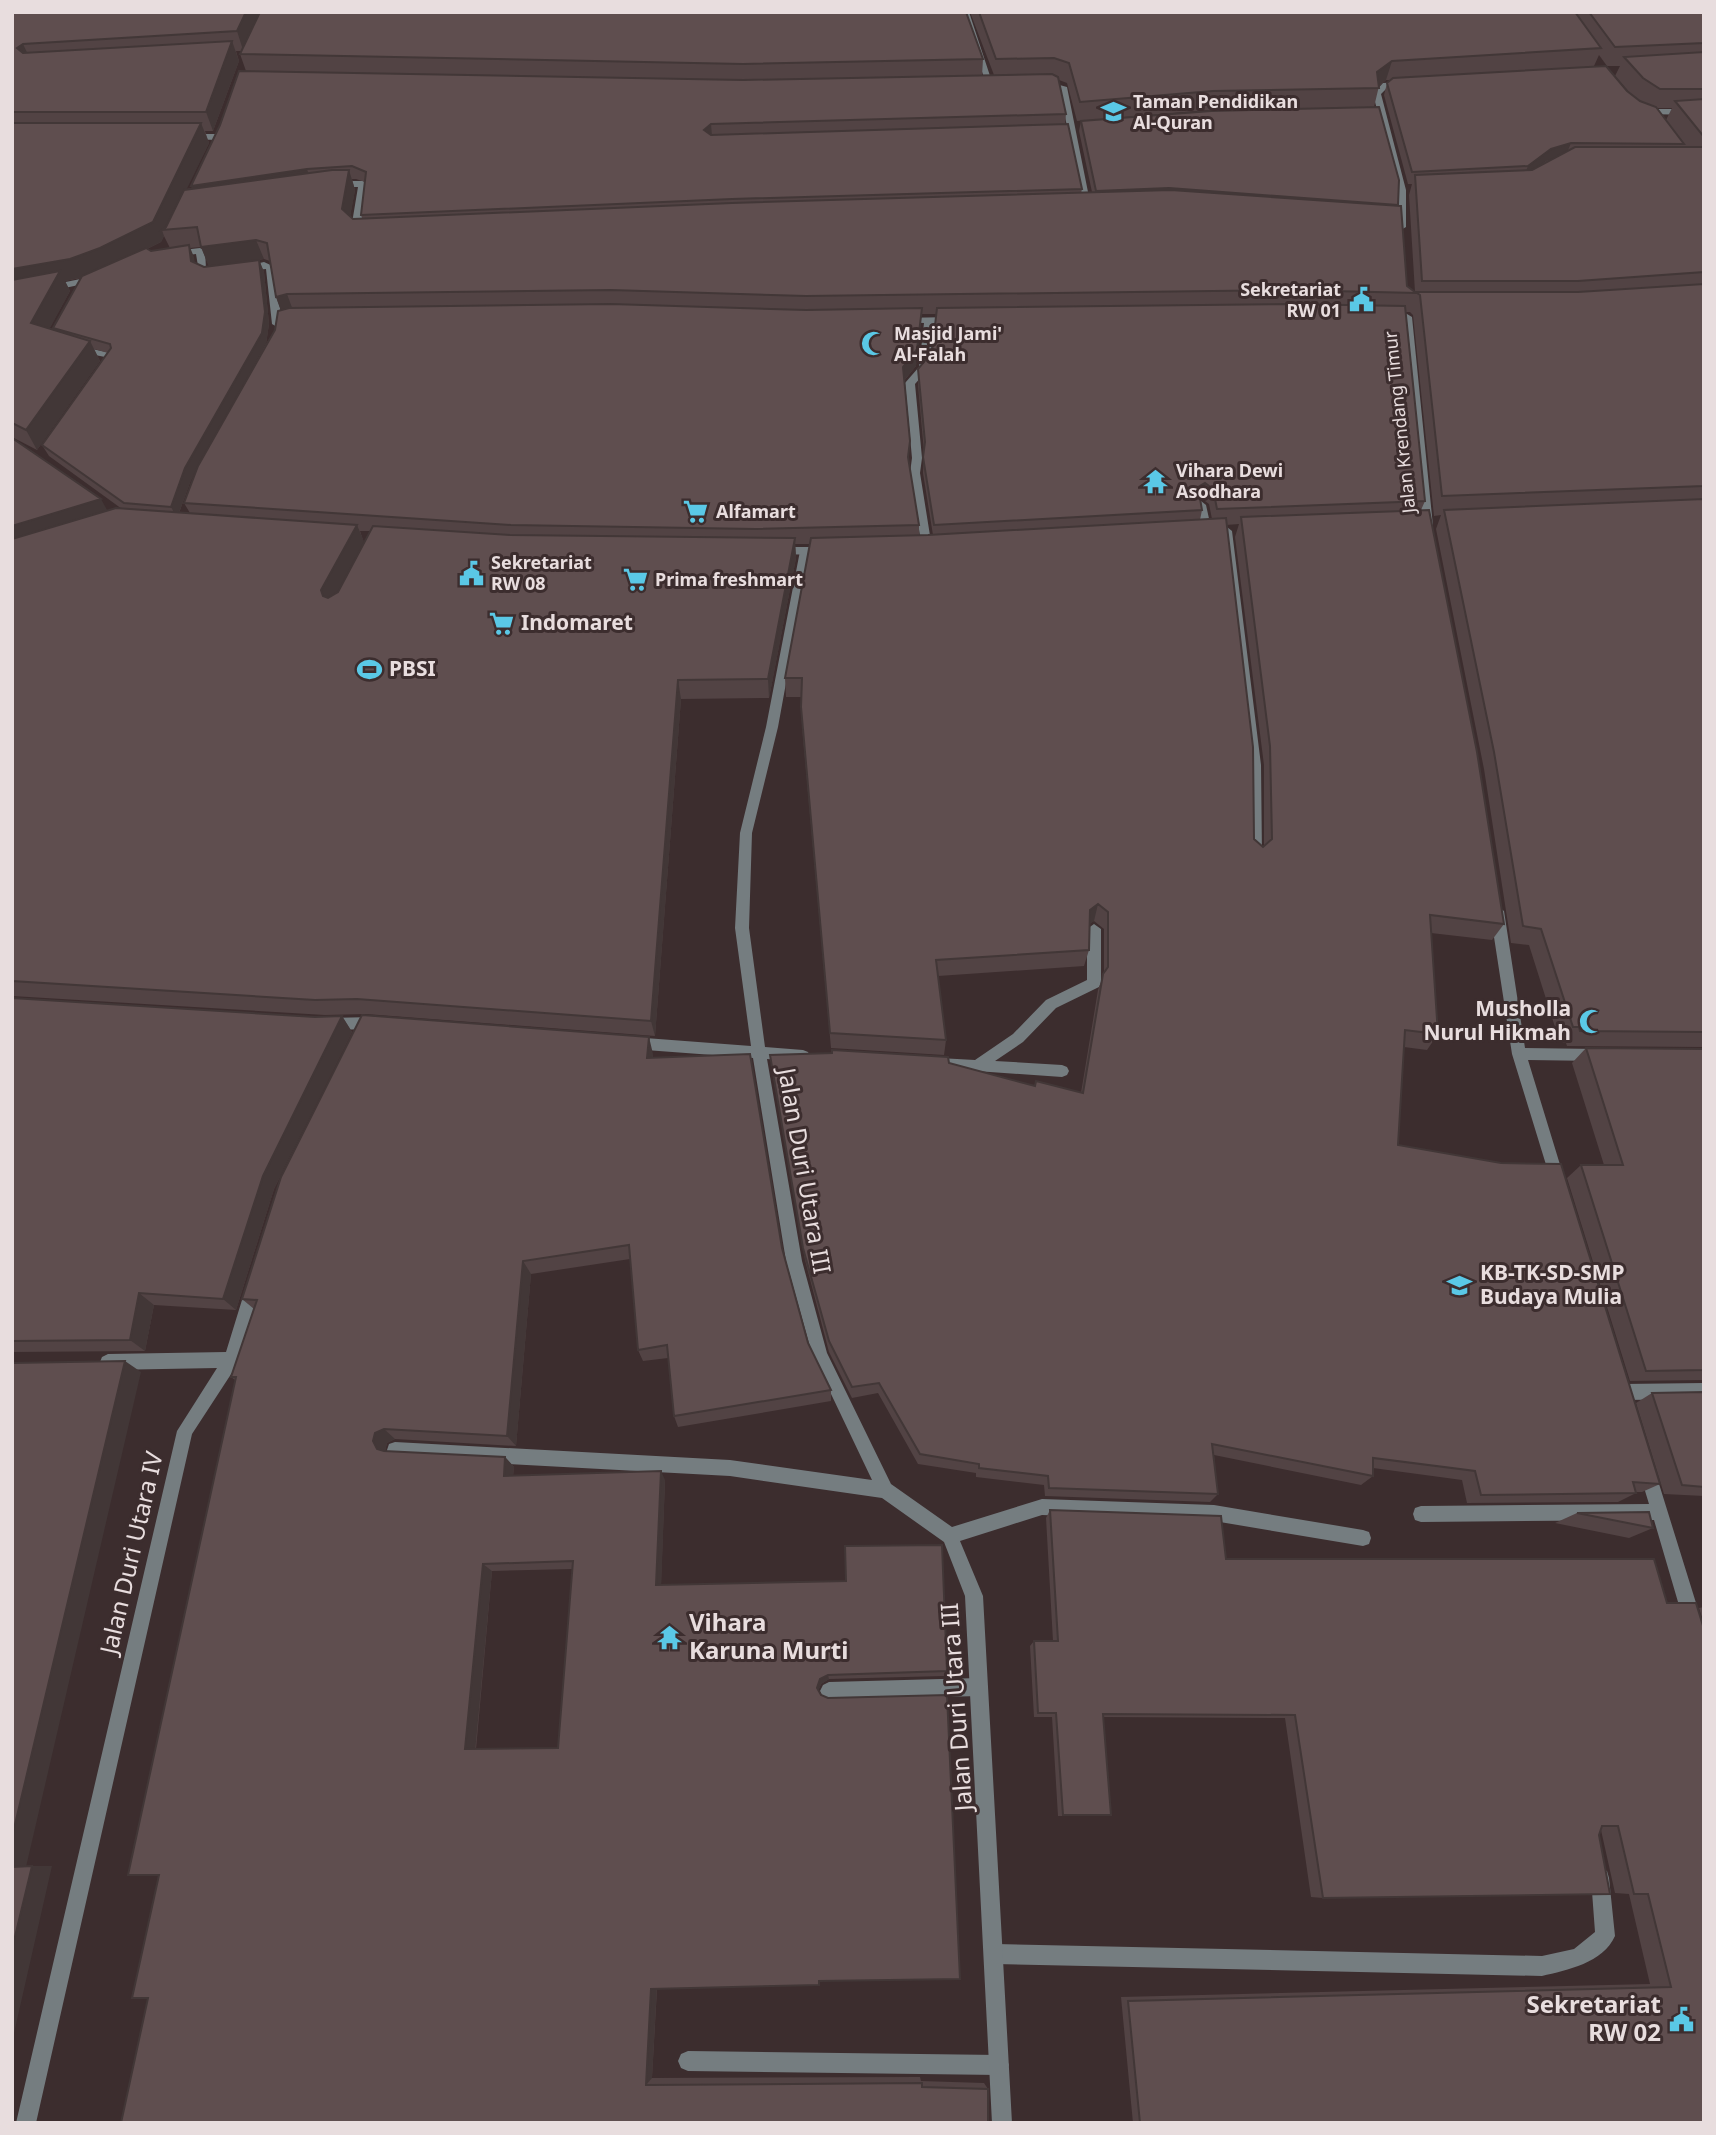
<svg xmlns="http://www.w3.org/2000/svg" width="1716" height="2135" viewBox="0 0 1716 2135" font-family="'Noto Sans',sans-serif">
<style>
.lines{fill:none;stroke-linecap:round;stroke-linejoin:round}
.service{fill:#757d80;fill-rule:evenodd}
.minor{fill:#757d80;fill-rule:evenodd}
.tertiary{fill:#757d80;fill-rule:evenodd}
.wall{fill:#524344;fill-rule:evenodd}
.shaded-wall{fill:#423737}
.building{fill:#5f4e4f;stroke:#423737;stroke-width:2;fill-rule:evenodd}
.labels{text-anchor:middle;stroke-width:6;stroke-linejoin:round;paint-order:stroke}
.far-poi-label{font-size:18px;font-weight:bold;fill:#e8ddde;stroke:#3c2d2e;text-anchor:start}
.far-street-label{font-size:18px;fill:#e8ddde;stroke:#3c2d2e}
.poi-label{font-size:21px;font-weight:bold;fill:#e8ddde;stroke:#3c2d2e;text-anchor:start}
.near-street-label{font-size:24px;fill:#e8ddde;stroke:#3c2d2e}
.near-poi-label{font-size:24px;font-weight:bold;fill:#e8ddde;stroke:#3c2d2e;text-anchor:start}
</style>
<rect width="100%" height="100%" fill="#3c2d2e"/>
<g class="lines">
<!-- service -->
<path class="service" d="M1201,501l5,4 6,27 -5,4 -5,-4 -6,-27z
M979,1678l6,3 3,6 -3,6 -6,3 -150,4 -6,-3 -3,-6 3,-6 6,-3z
M1600,1869l7,2 2,7 6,58c-12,27 -48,34 -73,40l-547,-12 -7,-3 -3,-7 3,-7 7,-3 547,12 32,-7 21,-17 -4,-54 2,-7z
M688,2051l311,4 7,3 3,7 -3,7 -7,3 -311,-4 -7,-3 -3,-7 3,-7z"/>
<!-- minor -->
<path class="minor" d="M961,12h8l24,73 -7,-2z
M1041,80l26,7 24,120 -7,-2 -25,-116 -18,-5z
M1405,82l4,2 -1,2 -20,1 -7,7 25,96v37l-5,3 -5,-3 2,-37 -25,-96 10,-11z
M1642,109h62v6l-65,-1 -1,-2z
M188,134h30l4,3 -4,3 -33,-1v-4z
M363,181l4,3 -6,44 5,5 -5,3 -10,-7 7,-42h-23l-4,-3 4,-3z
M200,248l5,3 1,17 12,2v4l-19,-2 -3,-18 -22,3 -5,-3 5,-3z
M264,262l11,5 7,57 -5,3 -5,-3 -6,-55 -24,2 -5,-3z
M95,276l3,1v4l-86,18v-6z
M1389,314h18l5,3 21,209 -5,4 -5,-4 -21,-206 -16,-1v-4z
M900,318l53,-1 5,3 -5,3h-19l-5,45 -14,16 7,74 -2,15 12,75 -5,4 -5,-4 -12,-75 2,-15 -7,-75 14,-16 5,-44 -24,-1z
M78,346l33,7 4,5 -9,12h-6l-2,-2 7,-11 -30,-6 -2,-2z
M1227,527l5,4 29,234 1,92 -6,5 -6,-5 -1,-92 -27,-234z
M805,547l5,4 -32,176 -26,106 -3,95 16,119 38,3 5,2 2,4 -2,4 -5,2 -36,-3 35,202 25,92 64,131 61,43 90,-28 172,6 149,25 6,2 2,6 -2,6 -6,2 -149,-25 -172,-6 -82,26 23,55 29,527h-20l-27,-527 -21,-54 -62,-44 -152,-22 -335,-18 -6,-2 -2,-6 2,-6 6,-2 335,18 142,20 -60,-126 -26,-93 -33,-203 -121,-9 -5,-2 -2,-4 2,-4 5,-2 119,9 -16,-118 5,-95 26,-106 34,-176z
M1497,906l7,5 21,137 73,1 5,2 2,4 -2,4 -5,2 -70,-1 37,121 -2,5 -5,2 -5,-2 -2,-5 -39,-127 -22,-143z
M1094,924l7,5v54l-2,4 -43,21 -33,34 -28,19 67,4 5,2 2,4 -2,4 -5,2 -128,-9 -2,-4 2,-4 5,-2 36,2 38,-26 33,-34 41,-20v-51z
M374,1017l5,2 2,4 -2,4 -5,2 -46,1 -5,-2 -2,-4 2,-4 5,-2z
M254,1280l5,2 3,5 -25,78 -45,69 -156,689h-20l161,-692 40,-63 -109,2 -6,-3 -2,-5 2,-5 6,-3 118,-2 20,-65 3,-5z
M1704,1383v16l-81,1 -6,-2 -2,-6 2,-6 6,-2z
M1647,1463l6,2 2,6 46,148 -3,6 -6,3 -6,-3 -3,-6 -29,-99 -233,2 -6,-2 -2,-6 2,-6 6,-2 228,-2 -10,-33 2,-6z"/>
<!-- tertiary -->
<path class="tertiary" d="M777,547h50l5,4 -5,4 -54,-1 -1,-3z"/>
</g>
<!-- wall -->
<path class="wall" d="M12,12l971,47 -1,17 12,-1 -24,-63h734v1035l-137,-1 -1,-3h-6l-31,-98 -18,-2 -27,-174 -48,-240 5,-14 -7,1 -21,-201 -3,-3h-4l19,189 -4,9 83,414 -12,16 -61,-7 7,101 -11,16 -23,-3 -6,98 262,339 -18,8h-7l1,1 -18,9 -151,1 -5,-23 -89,-12v8l-12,9 -147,-30 4,39 -8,8 -165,-6 -1,-11 -68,-8v-4l-58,-9 -40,-71 -26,5 -23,-46 -24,-92 -33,-190 -2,-15 179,8 86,23 46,7 17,-103 6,-17v-44l-10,-8 -5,3v26l-5,16 -146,10 8,64 -2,15 -113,-7 -29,-322 -1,-29h-15l-1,-19 25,-134h-15l1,14 -27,140 -88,1 -26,337 -289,-22 -41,1 -313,-19v-558l96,73 14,-2 -73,-53 -7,-11 66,-92 -14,-4 6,12 -63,89 -25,-13zM236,51h6l-2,3 6,17 -55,115 1,2 -6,1 23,-46 -4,-12h8l26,-70zM1599,55l8,11h13l-5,10 15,17 -36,-27zM1059,80l8,3 10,38 132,-11 165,-3 -293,14 -2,10 13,61 -11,1 1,-4 -17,-65 1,-10zM1386,80h4l-3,3 -3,12 24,89h4l-3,11 6,97 -8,-6 -9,-81 -24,-98 5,-21zM1657,108h15l-6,12zM352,179h4l9,3 -4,33 1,3 -9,1 -3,-3 5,-26zM164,236l6,12 -19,3 -4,-2 14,-7zM201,247l8,19 -5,1 -10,-5 -4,-14zM264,259l6,2 6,36 5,13 -6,20 -9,14 3,-20 -5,-52 -5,-12 -13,2zM81,278l-28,50 1,2 -5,-1 21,-38 -5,-10zM921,314h16l-5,38 -14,17v16l6,67 -1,21 10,62h-14v-10l-10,-63 -5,-81 12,-15zM196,471l-12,32 6,10h-11l12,-33zM1201,498l8,6 3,15 -12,1 2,-10 -2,-11zM1239,524l-4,13 29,228v81l-1,1 -9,-8 -28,-314zM360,531h10l-6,12z
M12,998l303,19 27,-1 10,16 -78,157 -38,121 -82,-5 -9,46 -133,1z
M1586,1048l118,1v331l-74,1 -63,-203 14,-13h23l-32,-102z
M653,1054v3l129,191 26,95 23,47v11l-153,26 -4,-11 -6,-58 -25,3 -5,-11 -8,-91 -99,15 -15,172 -121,-7 -8,4 -2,8 120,6 9,10 -1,9 152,4 -4,104 286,87 -3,5 -115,3 -8,5 -3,7 3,290 -164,8 -5,89 268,-1 1,4 63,2 4,6 -867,34 27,-125 11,-123 76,-495 -4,-3 23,-68 -12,-10zM573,1569l-15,179 -82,1 16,-178z
M1704,1392v104l-40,-2 -28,-91 16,-10z
M1050,1510l176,49 441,44 37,520h-571l-12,-126 529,-13 -21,-90 -14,-1 -14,-63 -278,68 -12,-1 -26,-179 -182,-1 8,98 -6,1h-47l-6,-99h-18l-4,-71 4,-5h19l-7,-123z
M1577,1513l76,15 -24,10 -74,-15z
M1704,1607v16l-5,-15z"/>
<!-- shaded-wall -->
<path class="shaded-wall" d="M246,12h15l-18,38 -6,-19z
M232,41l7,20 -26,70 -7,-19z
M23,44l9,19 -15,-15z
M1392,61l-6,19 -10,8 1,-16z
M201,123l8,20 -42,87h-5l2,6 -3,6 -52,26 -30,10 -14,3 5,10 -28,52 -30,-52v-22z
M711,124l1,12 -8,-6z
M1571,143l-5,12 -20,6 -23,17 5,-12 23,-17z
M307,169l4,12 -115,18 -5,-13z
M349,170l6,20 -7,39 -6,-20z
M256,240l8,19 -55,8 -8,-20z
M189,245l5,12 2,15 -5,-11z
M259,260l5,12 5,52 -3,20 -75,136 -14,38 -6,-11z
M287,294l7,19 -11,4 -7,-20z
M922,308l-6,58 -14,17 1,-16z
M90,341l10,20 -63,89 -11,-20z
M1205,483l-4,15 -7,5 4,-16z
M101,499l11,20 -100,30v-23z
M357,525l8,19 -34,70 -10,-24z
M795,538l1,20 -27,140 -1,-19z
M678,680l3,19 -26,337 -4,-15z
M1098,904l-4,17 -9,6 5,-17z
M342,1016l10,16 -78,157 -38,121 -13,-11 40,-123z
M649,1037l4,17 -1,20 -5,-16z
M523,1261l8,13 -15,172 -9,-10z
M139,1293l15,12 -9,46 -15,-11z
M125,1361l16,11 -115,495h-14v-30z
M384,1429l11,10 -8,4 -2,8 -8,-2 -4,-8 2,-8z
M505,1457l9,10 -2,18 -8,-9z
M661,1471l4,9 -4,111 -5,-6z
M483,1564l9,7 -17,181 -10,-3z
M828,1675l1,4 -8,5 -3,8 -1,-4 3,-9z
M32,1866h20l-40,176v-93z
M657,1985l-5,93 -6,7 5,-96z"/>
<!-- building -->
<path class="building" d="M12,12h234l-9,19 -214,13 -6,4 6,5 209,-12 -26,71h-194z
M260,12h706l17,47 -240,5 -503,-10z
M979,12h596l26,36 -209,13 -15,11 2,16 -166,3 -133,11 -11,-39 -15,-5 -58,1z
M1589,12h115v31l-89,4z
M1704,52v37h-44l-17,-11 -19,-21z
M1606,66l21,25 13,10 16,6 28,37 -113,-1 -20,6 -23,17 -116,6 -25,-89 6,-5z
M239,71l504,9 309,-6 6,3 8,37 -355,10 -7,6 7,5 357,-11 14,65 -350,10 -371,16 5,-43 -14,-6 -45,3 -116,17 29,-61z
M1704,99v38l-29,-36z
M1379,107l20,73 -1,25 -229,-17 -73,3 -15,-70 130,-10z
M12,123h189l-48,99 -53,26 -30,11 -58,10z
M1575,147h129v125l-126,9h-156l-7,-106 117,-5z
M332,170h17l-7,39 11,10 379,-16 439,-13 230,16 6,80 8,6h163l126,-8v202l-262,10 -22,-201 -3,-2 -129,-3 -482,6 -195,-6 -324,4 -11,3 -9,-54 -11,-3 -55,7 -4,-20 -35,3 4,-3 18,-37z
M189,245l2,16 13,6 55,-7 6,52 -3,21 -77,135 -14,39 -47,-4 -82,-58 69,-97 -1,-4 -57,-16 29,-52 64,-28 5,3z
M60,271l-29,52 59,18 -64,89 -14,-7v-143z
M611,304l195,6 116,-2 -5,41 -14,18 7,74 -2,16 11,68 -163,4 -245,-4 -327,-22 14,-37 77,-136 3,-19 11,-3z
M1287,304l118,2 20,195 -208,8 -4,-20 -8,-6 -7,4 4,23 -268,15 -11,-68 2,-15 -7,-73 14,-17 5,-44z
M12,438l89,61 -89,27z
M1704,499v533l-124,-1 -1,-4h-6l-32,-98 -18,-3 -29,-174 -50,-242z
M116,508l241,17 -36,65 2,6 5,2 10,-6 35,-66 137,9 285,3 -27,141 -90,1 -27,341 -294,-22 -42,1 -303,-19v-442z
M1429,510l48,242 27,172 -74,-9 8,119 -33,-4 -7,115 103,18 60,1 99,320 -27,-2 3,11 -155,2 -6,-24 -102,-13v18l-161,-32 6,50 -169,-6 -1,-12 -69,-8v-4l-59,-10 -41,-71 -27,4 -23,-46 -26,-93 -33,-193 62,-2v-3l116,7 1,6 86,23 1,-5 47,12 20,-119 5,-7v-55l-10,-8 -8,6 -1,40 -153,10 10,80 -116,-7 -29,-326 1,-29h-17l26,-140 117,-3 298,-17 27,229 1,92 9,8 9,-8 -2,-93 -29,-229z
M12,998l303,19 27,-1 -79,160 -40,123 -84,-6 -9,47 -118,1z
M362,1015l287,22 -2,21 103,-4 32,194 26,95 23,47 -157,26 -7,-71 -29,5 -9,-105 -106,16 -16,175 -123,-7 -9,4 -2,8 4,8 7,2 121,6 -1,19 157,-5 -5,114 190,-4 -1,-35 97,-1 5,126 -119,4 -8,4 -3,9 4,7 7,3 119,-3 13,284 -141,2v4l-168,4 -5,96 276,-2v4l66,2v34h-867l27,-125h-16l27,-123h-31l108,-498h-5l26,-77 -15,-1 39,-122zM573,1561l-15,187 -93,1 18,-185z
M1586,1048l118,1v321l-58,1 -65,-206h42z
M125,1361l-113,476v-474z
M1704,1392v95l-22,-2 -30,-92z
M1050,1510l171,6 5,43h428l13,44h29l8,26v494h-564l-12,-122 543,-14 -23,-93h-14l-16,-68h-16l-3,9 11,59 -287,4 -28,-183 -192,-1 8,101h-48l-7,-102h-18l-4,-72h24z
M1649,1512l4,16 -76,-15z
M32,1866l-20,83v-82z"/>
<!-- icons -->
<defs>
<symbol id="school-bare" viewBox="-9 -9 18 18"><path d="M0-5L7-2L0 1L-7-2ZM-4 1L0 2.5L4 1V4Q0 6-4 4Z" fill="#5ac8e6" stroke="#3c2d2e" stroke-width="2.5" paint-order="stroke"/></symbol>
<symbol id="civic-bare" viewBox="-9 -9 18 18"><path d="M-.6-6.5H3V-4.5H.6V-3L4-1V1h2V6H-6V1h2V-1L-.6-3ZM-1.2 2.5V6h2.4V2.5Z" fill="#5ac8e6" stroke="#3c2d2e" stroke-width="2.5" paint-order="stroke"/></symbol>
<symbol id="mosque-bare" viewBox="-9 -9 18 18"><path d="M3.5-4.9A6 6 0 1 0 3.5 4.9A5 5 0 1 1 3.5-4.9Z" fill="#5ac8e6" stroke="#3c2d2e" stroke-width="2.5" paint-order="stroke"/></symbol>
<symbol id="temple-bare" viewBox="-9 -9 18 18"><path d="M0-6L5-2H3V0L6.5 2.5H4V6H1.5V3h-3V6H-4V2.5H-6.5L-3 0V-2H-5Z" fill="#5ac8e6" stroke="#3c2d2e" stroke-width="2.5" paint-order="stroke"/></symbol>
<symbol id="supermarket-bare" viewBox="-9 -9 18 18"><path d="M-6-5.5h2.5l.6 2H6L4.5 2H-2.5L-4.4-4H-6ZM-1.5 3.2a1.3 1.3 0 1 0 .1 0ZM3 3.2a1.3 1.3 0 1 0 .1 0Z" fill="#5ac8e6" stroke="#3c2d2e" stroke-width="2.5" paint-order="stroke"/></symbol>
<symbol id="stadium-bare" viewBox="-9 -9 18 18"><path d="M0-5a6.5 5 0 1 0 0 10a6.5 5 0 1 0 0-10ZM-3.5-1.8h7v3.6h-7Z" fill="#5ac8e6" stroke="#3c2d2e" stroke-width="2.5" paint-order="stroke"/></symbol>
</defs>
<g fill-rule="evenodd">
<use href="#school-bare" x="1096" y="94" width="35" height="35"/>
<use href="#civic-bare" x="1344" y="282" width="35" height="35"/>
<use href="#mosque-bare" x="856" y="326" width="35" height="35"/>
<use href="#temple-bare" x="1138" y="464" width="35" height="35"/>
<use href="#supermarket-bare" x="678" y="494" width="35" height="35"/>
<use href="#civic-bare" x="454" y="556" width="35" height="35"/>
<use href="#supermarket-bare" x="618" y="562" width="35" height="35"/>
<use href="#supermarket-bare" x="484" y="606" width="35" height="35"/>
<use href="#stadium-bare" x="352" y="652" width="35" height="35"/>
<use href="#mosque-bare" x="1574" y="1004" width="35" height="35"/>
<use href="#school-bare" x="1442" y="1268" width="35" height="35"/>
<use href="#temple-bare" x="652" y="1620" width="35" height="35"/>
<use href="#civic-bare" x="1664" y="2002" width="35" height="35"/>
</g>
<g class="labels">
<!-- far-poi labels -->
<g class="far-poi-label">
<text x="1133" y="108">Taman Pendidikan<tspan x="1133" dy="21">Al-Quran</tspan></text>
<text x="1341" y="296" text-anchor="end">Sekretariat<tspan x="1341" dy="21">RW 01</tspan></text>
<text x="894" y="340">Masjid Jami'<tspan x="894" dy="21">Al-Falah</tspan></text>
<text x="1176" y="477">Vihara Dewi<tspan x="1176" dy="21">Asodhara</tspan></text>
<text x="716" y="518">Alfamart</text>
<text x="491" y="569">Sekretariat<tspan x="491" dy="21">RW 08</tspan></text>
<text x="655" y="586">Prima freshmart</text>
</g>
<!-- far-street labels -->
<g class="far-street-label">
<text transform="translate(1400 422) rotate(-96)" y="6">Jalan Krendang Timur</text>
</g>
<!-- poi labels -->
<g class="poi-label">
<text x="521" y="630">Indomaret</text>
<text x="389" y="676">PBSI</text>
<text x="1571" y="1016" text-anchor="end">Musholla<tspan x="1571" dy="24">Nurul Hikmah</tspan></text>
<text x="1480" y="1280">KB-TK-SD-SMP<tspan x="1480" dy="24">Budaya Mulia</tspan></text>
</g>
<!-- near-street labels -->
<g class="near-street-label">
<text transform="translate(804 1171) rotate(80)" y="8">Jalan Duri Utara III</text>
<text transform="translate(132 1553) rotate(-77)" y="8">Jalan Duri Utara IV</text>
<text transform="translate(957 1707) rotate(-94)" y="8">Jalan Duri Utara III</text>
</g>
<!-- near-poi labels -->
<g class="near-poi-label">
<text x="689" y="1631">Vihara<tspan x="689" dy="28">Karuna Murti</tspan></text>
<text x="1661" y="2013" text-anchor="end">Sekretariat<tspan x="1661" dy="28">RW 02</tspan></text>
</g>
</g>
<!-- border -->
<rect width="1716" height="2135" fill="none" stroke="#e8ddde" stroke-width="28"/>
</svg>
